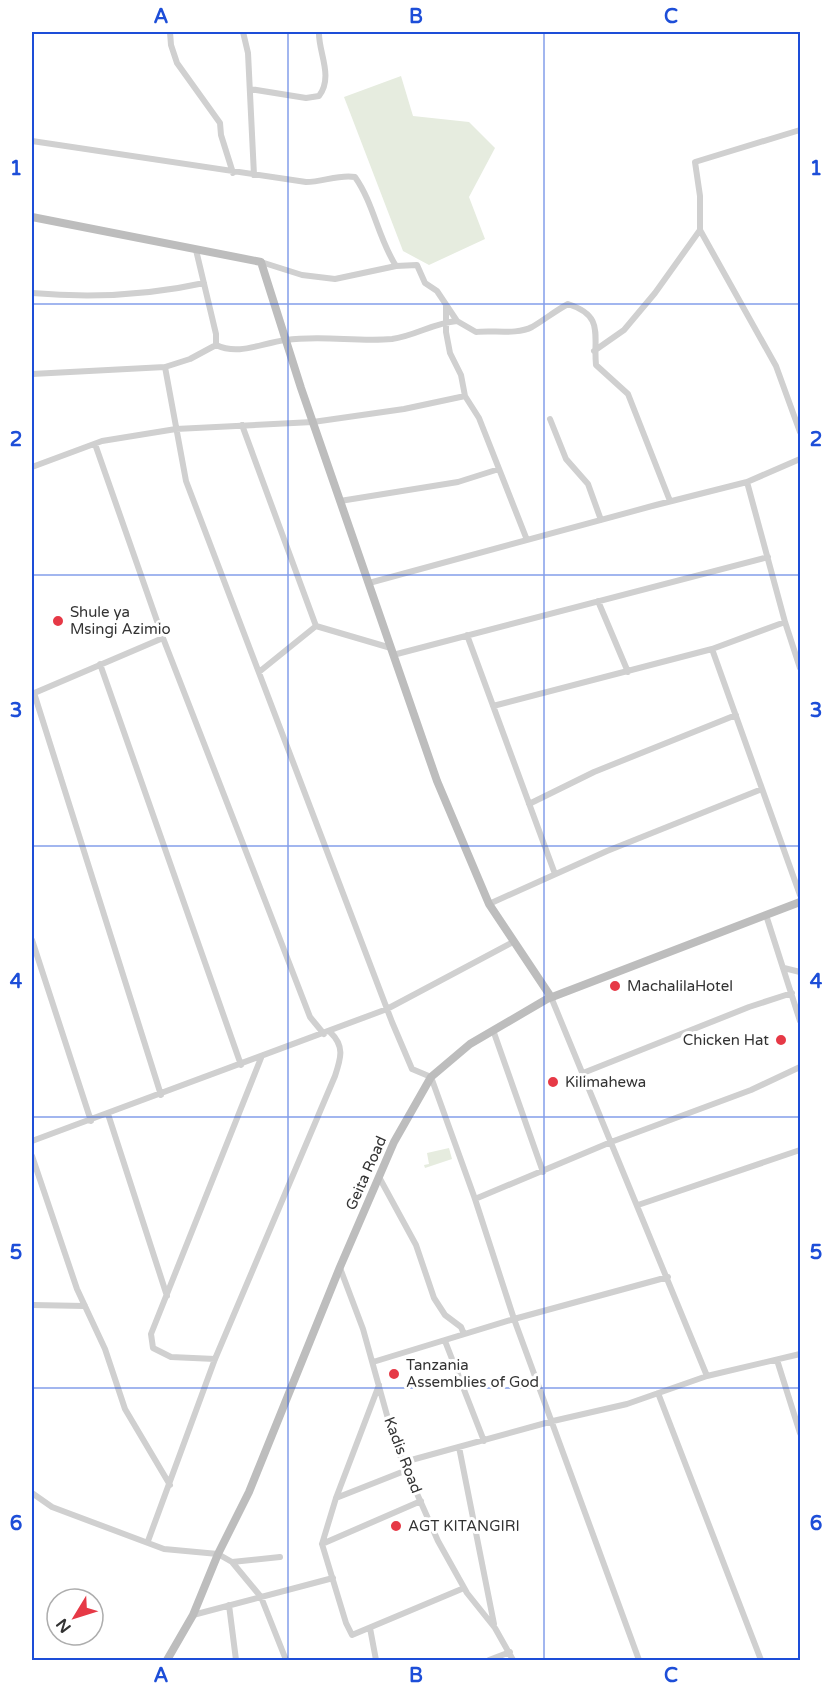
<svg xmlns="http://www.w3.org/2000/svg" width="832" height="1692" viewBox="0 0 832 1692" font-family="'Varela Round',sans-serif">
<style>
.green{fill:#e6ecdf}
.lines{fill:none;stroke-linecap:round;stroke-linejoin:round}
.street{stroke:#d0d0d0;stroke-width:6}
.secondary{stroke:#bdbdbd;stroke-width:8}
.grid{fill:none;stroke:#1d4ed8;stroke-width:1.5;stroke-opacity:0.55}
.poi-dot{fill:#e63946;stroke:#fff;stroke-width:2}
.labels{text-anchor:middle;stroke-width:6;stroke-linejoin:round;paint-order:stroke}
.poi-label{font-size:15px;fill:#333;stroke:#fff;text-anchor:start}
.street-label{font-size:15px;fill:#333;stroke:#fff}
.neatline{fill:none;stroke:#1d4ed8;stroke-width:2}
.grid-label{font-size:20px;text-anchor:middle;font-weight:bold;fill:#1d4ed8}
</style>
<rect width="100%" height="100%" fill="#fff"/>
<!-- green -->
<path class="green" d="M401,76l12,40 56,6 26,26 -26,49 16,42 -56,26 -26,-14 -59,-154z
M449,1148l3,11 -27,9 -1,-3 5,-1 -2,-11z"/>
<g class="lines">
<!-- street -->
<path class="street" d="M170,32l1,13 6,18 43,60 1,12 12,38
M243,32l5,21 6,122
M250,89l56,9 13,-2c15,-20 -1,-44 0,-64
M32,141l274,41c17,0 33,-8 49,-5 19,27 23,61 41,89l21,-1 8,18 12,8 20,30 19,11c17,-2 41,3 56,-5 12,-7 23,-16 36,-23 37,12 25,31 28,61l32,29 42,107
M700,230l76,136 24,66
M261,262l41,13 33,4 61,-13
M32,293c59,5 114,3 172,-10
M446,306v26l4,21 11,22 4,21 14,22 48,122
M216,345c23,11 45,-2 70,-5 35,-5 71,2 106,-1 23,-3 41,-16 65,-18
M594,351l30,-21 31,-37 45,-63v-34l-5,-34 105,-32
M165,367l21,114 206,541 20,47 19,8 44,122 39,120 125,341
M32,374l133,-7 25,-8 26,-14v-11l-20,-84
M550,419l16,40 22,25 13,36
M242,425l74,201 -57,46
M95,444l68,194 103,265 44,114 14,17
M32,467l70,-26 74,-12 137,-7 91,-13 61,-13
M747,482l38,140 15,46
M340,501l118,-19 41,-13
M369,583l287,-78 91,-23 53,-23
M598,601l30,71
M316,626l75,22
M467,635l88,239
M712,649l88,246
M393,655l375,-98
M100,664l141,401
M34,693l127,402
M32,694l131,-56
M493,706l219,-57 73,-27
M529,804l65,-32 142,-57
M489,904l118,-53 155,-62
M766,915l34,106
M32,940l59,181
M784,968l16,4
M551,997l156,379
M493,1030l50,142
M583,1073l166,-66 43,-14
M108,1114l59,182
M32,1141l355,-132 126,-67
M32,1156l45,133 28,60 20,60 45,76
M379,1177l37,68 18,53 11,17 16,12 3,7
M475,1199l136,-57 140,-52 49,-23
M638,1205l162,-55
M340,1268l23,61 32,115 43,97 29,52 28,35 18,32
M32,1305l53,1
M445,1341l39,100
M215,1359l-44,-2 -18,-9 -2,-14 110,-276
M777,1360l23,73
M373,1362l141,-43 154,-42
M379,1385l-43,113 -14,46 24,79 6,12 112,-47
M658,1393l103,267
M459,1447l35,177
M404,1462l149,-41 74,-17 80,-28 93,-22
M32,1493l20,14 112,42 54,5 14,8 29,35 25,63
M336,1498l71,-28
M148,1541l67,-182 120,-283c6,-18 10,-30 -5,-44
M322,1544l99,-43
M232,1562l48,-5
M229,1605l7,55
M193,1615l140,-37
M370,1628l6,32
M489,1660l21,-8"/>
<!-- secondary -->
<path class="secondary" d="M32,217l229,45 40,126 136,393 52,123 62,93
M167,1660l26,-45 25,-61 31,-62 91,-225 54,-125 37,-65 39,-33 77,-45 253,-97"/>
</g>
<!-- grid -->
<path class="grid" d="M288,32v1628M544,32v1628M32,304h768M32,575h768M32,846h768M32,1117h768M32,1388h768"/>
<!-- markers -->
<g class="poi-dot">
<circle cx="58" cy="621" r="6"/>
<circle cx="615" cy="986" r="6"/>
<circle cx="781" cy="1040" r="6"/>
<circle cx="553" cy="1082" r="6"/>
<circle cx="394" cy="1374" r="6"/>
<circle cx="396" cy="1526" r="6"/>
</g>
<g class="labels">
<!-- poi labels -->
<g class="poi-label">
<text x="70" y="617">Shule ya<tspan x="70" dy="17">Msingi Azimio</tspan></text>
<text x="627" y="991">MachalilaHotel</text>
<text x="769" y="1045" text-anchor="end">Chicken Hat</text>
<text x="565" y="1087">Kilimahewa</text>
<text x="406" y="1370">Tanzania<tspan x="406" dy="17">Assemblies of God</tspan></text>
<text x="408" y="1531">AGT KITANGIRI</text>
</g>
<!-- street labels -->
<g class="street-label">
<text transform="translate(366 1173) rotate(-66)" y="5">Geita Road</text>
<text transform="translate(403 1455) rotate(69)" y="5">Kadis Road</text>
</g>
</g>
<!-- border -->
<rect width="832" height="1692" fill="none" stroke="#ffffff" stroke-width="66"/>
<!-- north arrow -->
<g transform="translate(75 1617) rotate(232)"><circle r="28" fill="#ffffff" stroke="#adadad" stroke-width="1.5"/>
<path d="M0-4.5L10 22L0 15L-10 22Z" fill="#e63946"/>
<text y="-9" font-size="16" font-weight="bold" text-anchor="middle" fill="#333333">N</text>
</g>
<rect x="33" y="33" width="766" height="1626" class="neatline"/>
<g class="grid-label">
<text x="161" y="23">A</text>
<text x="416" y="23">B</text>
<text x="671" y="23">C</text>
<text x="16" y="175">1</text>
<text x="816" y="175">1</text>
<text x="16" y="446">2</text>
<text x="816" y="446">2</text>
<text x="16" y="717">3</text>
<text x="816" y="717">3</text>
<text x="16" y="988">4</text>
<text x="816" y="988">4</text>
<text x="16" y="1259">5</text>
<text x="816" y="1259">5</text>
<text x="16" y="1530">6</text>
<text x="816" y="1530">6</text>
<text x="161" y="1682">A</text>
<text x="416" y="1682">B</text>
<text x="671" y="1682">C</text>
</g>
</svg>
